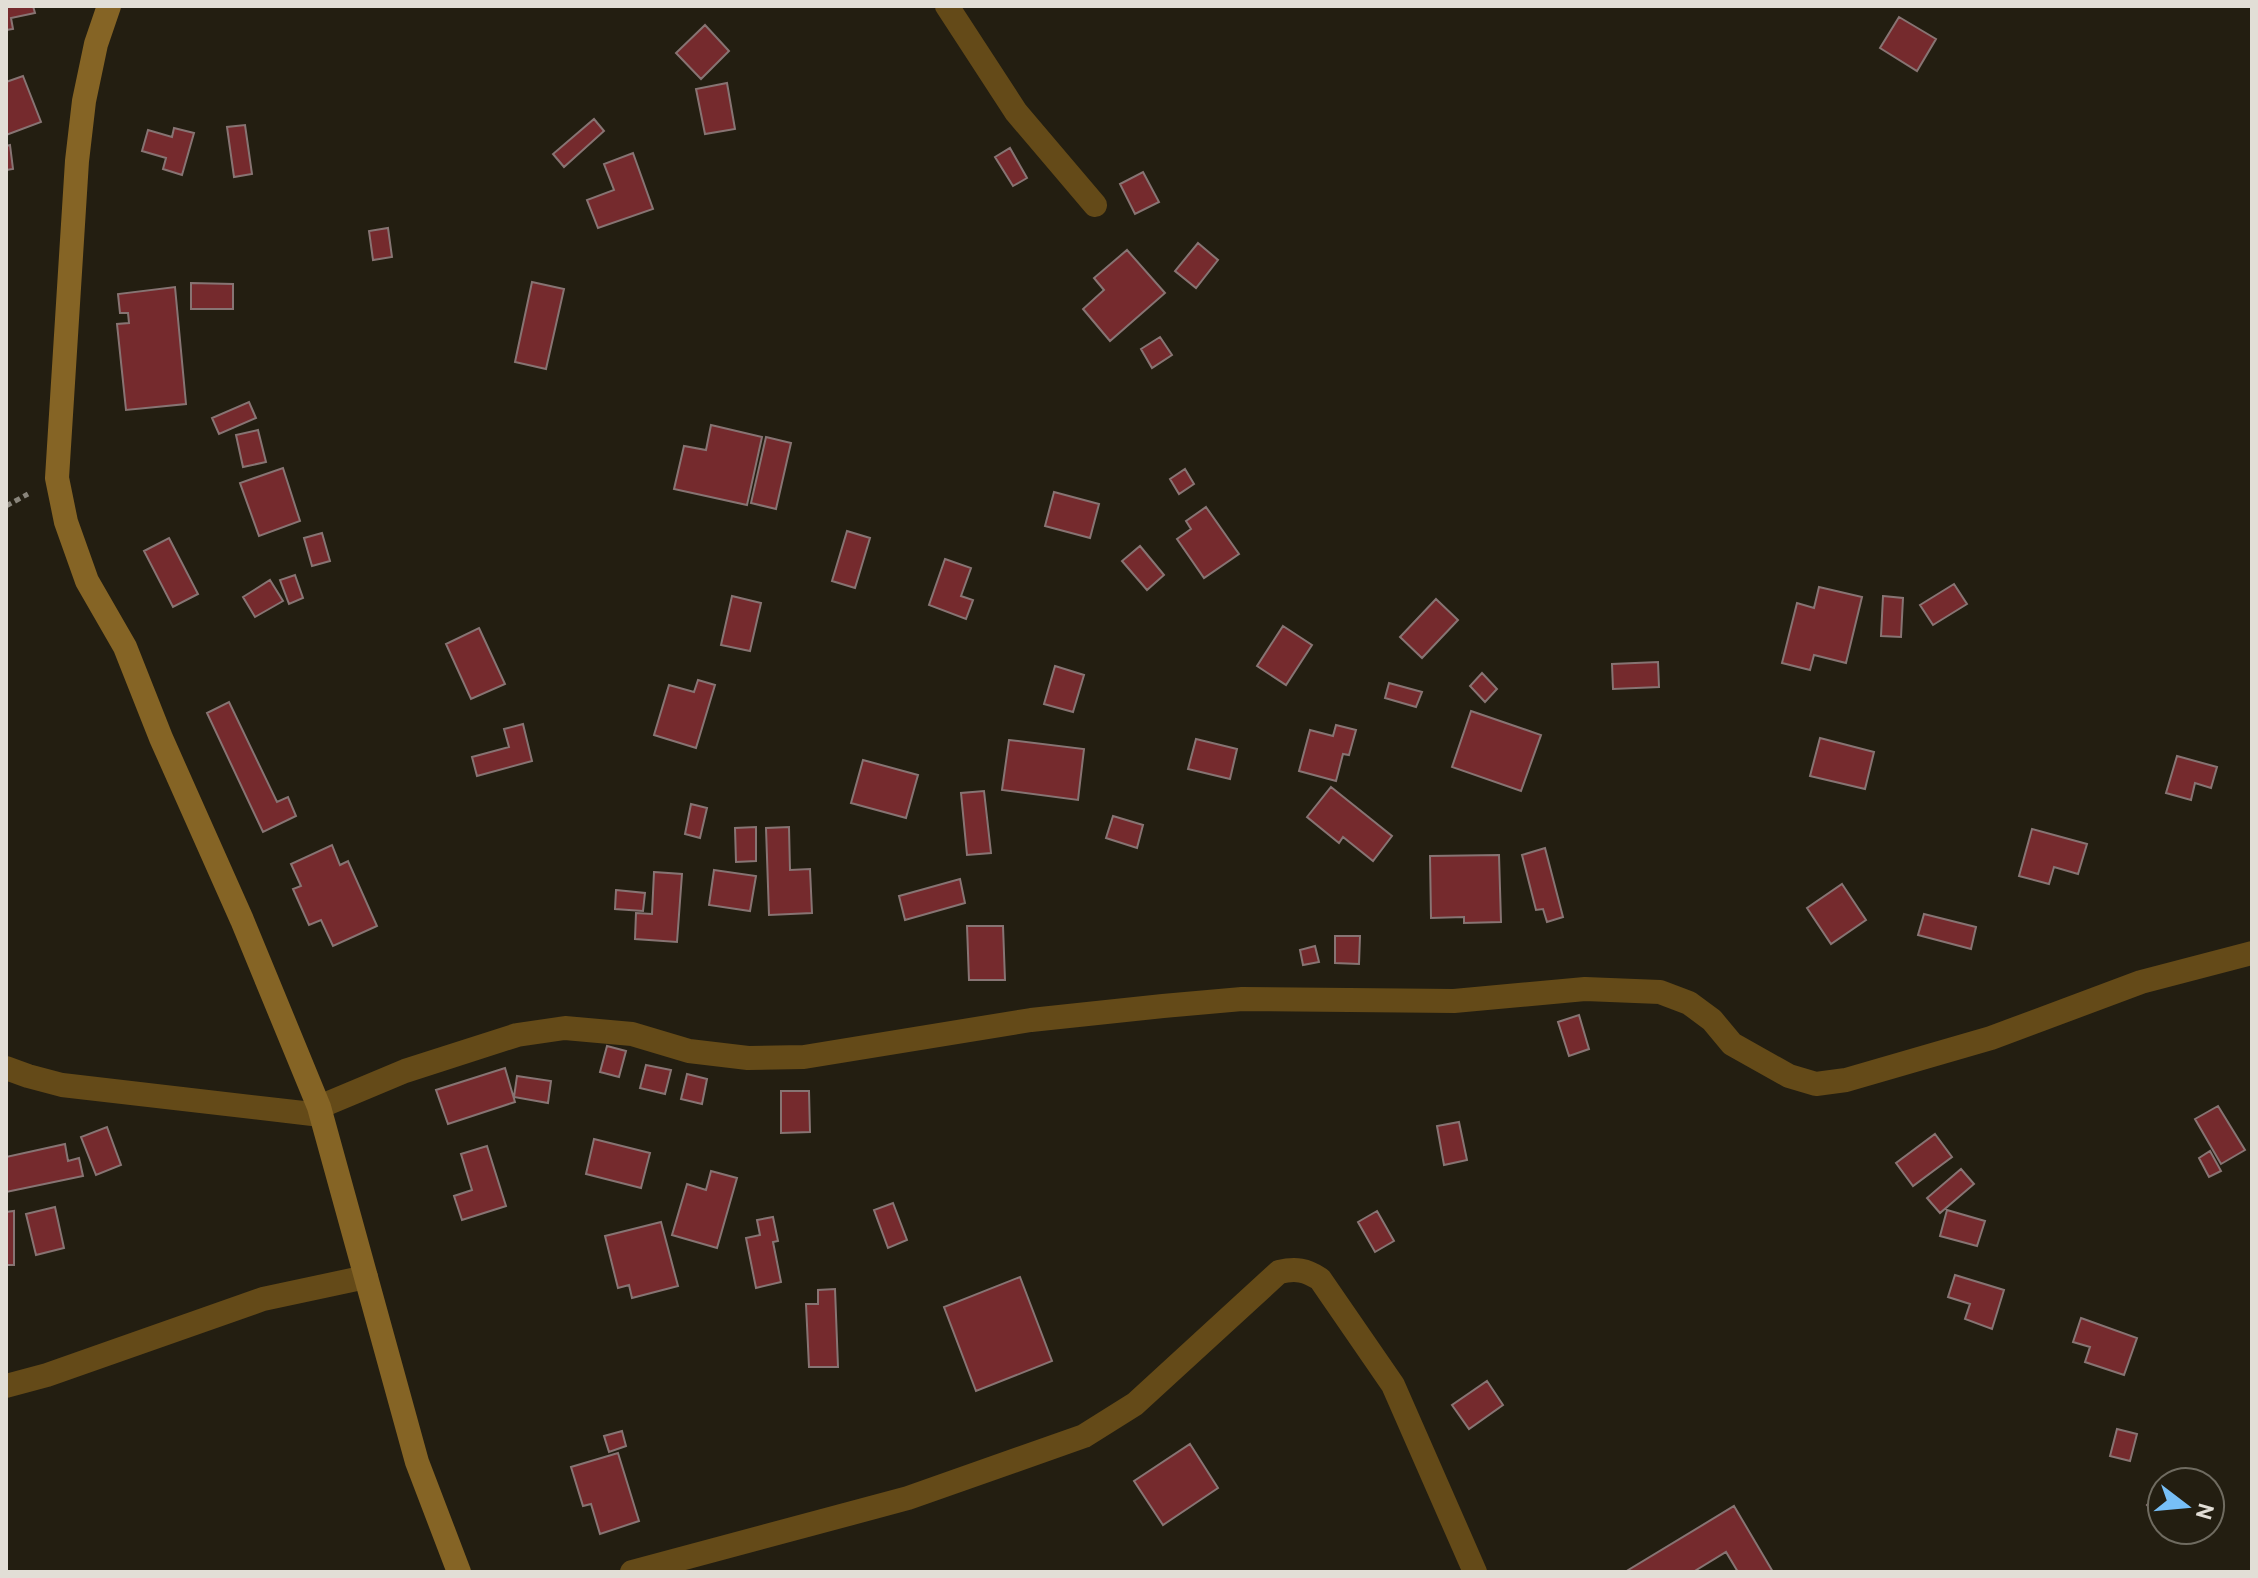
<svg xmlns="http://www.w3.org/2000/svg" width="2258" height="1578" viewBox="0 0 2258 1578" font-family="Overpass,sans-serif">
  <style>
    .building { fill: #752a2d; stroke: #877473; stroke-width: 2 }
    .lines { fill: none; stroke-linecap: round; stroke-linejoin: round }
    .path { stroke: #89857b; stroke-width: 5; stroke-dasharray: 6 4; stroke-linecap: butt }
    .street { stroke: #644a18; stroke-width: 24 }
    .secondary { stroke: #856425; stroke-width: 24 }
  </style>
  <rect width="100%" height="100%" fill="#231e11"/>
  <!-- building -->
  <path class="building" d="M6,6H33L35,13L11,18L13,29L6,30Z
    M1899,17L1936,39L1917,71L1880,48Z
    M705,25L729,51L701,79L676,53Z
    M23,76L41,122L6,135V82Z
    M727,83L735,129L705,134L696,89Z
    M594,119L604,131L564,167L553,154Z
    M245,125L252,174L234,177L227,127Z
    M174,128L194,133L182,175L163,169L166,158L142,151L148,130L172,137Z
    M10,145L13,169L6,170V146Z
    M1010,148L1027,178L1013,186L995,157Z
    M633,153L653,209L598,228L587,200L614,190L604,164Z
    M1143,172L1159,202L1135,214L1120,184Z
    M388,228L392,257L373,260L369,231Z
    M1198,243L1218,260L1196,288L1175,271Z
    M1127,250L1165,293L1110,341L1083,309L1104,290L1094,278Z
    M532,282L564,289L546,369L515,362Z
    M191,283L233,284V309H191Z
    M175,287L186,404L126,410L117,324L129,323L128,313H120L118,294Z
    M1160,337L1172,355L1152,368L1141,349Z
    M249,402L256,418L219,434L212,418Z
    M711,425L762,437L747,505L674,489L684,446L706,450Z
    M258,430L266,462L243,467L236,435Z
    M766,437L791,443L776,509L751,503Z
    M283,468L300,521L259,536L240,483Z
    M1185,469L1194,484L1179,494L1170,479Z
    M1054,492L1099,504L1090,538L1045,526Z
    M1206,507L1239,554L1204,578L1177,539L1191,529L1186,521Z
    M847,531L870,538L855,588L832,581Z
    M322,533L330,561L312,566L304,538Z
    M169,538L198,594L173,607L144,551Z
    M1140,546L1164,575L1147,590L1122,561Z
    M945,559L971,568L961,596L973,600L966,619L929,605Z
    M295,575L303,598L289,604L280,580Z
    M270,580L283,601L255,617L243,597Z
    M1954,584L1967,604L1933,625L1920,605Z
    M1819,587L1862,597L1846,663L1814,655L1810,670L1782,663L1797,603L1814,608Z
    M732,596L761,603L750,651L721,645Z
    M1883,596L1903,598L1901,637L1881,636Z
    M1436,599L1458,620L1422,658L1400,637Z
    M1283,626L1312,645L1286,685L1257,666Z
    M479,628L505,684L471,699L446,644Z
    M1658,662L1659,687L1613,689L1612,664Z
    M1055,666L1084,675L1073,712L1044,704Z
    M1482,673L1497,689L1485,702L1470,686Z
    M698,680L715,685L696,748L654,735L669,685L694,692Z
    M1389,683L1422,692L1416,707L1385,698Z
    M229,702L277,802L288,797L296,816L263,832L207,713Z
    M1471,711L1541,735L1521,791L1452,767Z
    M523,724L532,761L477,776L472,757L509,747L504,729Z
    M1336,725L1356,730L1349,755L1343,754L1336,781L1299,771L1310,730L1333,736Z
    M1820,738L1874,752L1865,789L1810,776Z
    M1196,739L1237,749L1230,779L1188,769Z
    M1009,740L1084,749L1078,800L1002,790Z
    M2177,756L2217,767L2211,788L2195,783L2191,800L2166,793Z
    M863,760L918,775L906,818L851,803Z
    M1331,787L1392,836L1373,861L1343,837L1339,843L1307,817Z
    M984,791L991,853L967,855L961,793Z
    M691,804L707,808L700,838L685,834Z
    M1113,816L1143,825L1137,848L1106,838Z
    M756,827V861L736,862L735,828Z
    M789,827L790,870L810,869L812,913L769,915L766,828Z
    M2032,829L2087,844L2078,874L2054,867L2049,884L2019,876Z
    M332,845L340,865L348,861L377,926L333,946L321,920L309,925L293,889L301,886L291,864Z
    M1545,848L1563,917L1547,922L1543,909L1536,910L1522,855Z
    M1499,855L1501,922L1464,923V917L1431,918L1430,856Z
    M714,870L756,876L750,911L709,905Z
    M654,872L682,874L677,942L635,939L636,913L652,914Z
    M960,879L965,903L905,920L899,896Z
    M1842,884L1866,920L1831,944L1807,908Z
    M616,890L645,893L643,911L615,909Z
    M1924,914L1976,927L1971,949L1918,935Z
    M967,926H1003L1005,980H969Z
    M1335,936H1360L1359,964L1335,963Z
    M1315,946L1319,962L1303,965L1300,950Z
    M1579,1015L1589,1049L1569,1056L1558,1022Z
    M607,1046L626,1051L619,1077L600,1072Z
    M646,1065L671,1070L665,1094L640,1088Z
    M505,1068L515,1102L448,1124L436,1090Z
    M687,1074L707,1079L702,1104L681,1099Z
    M517,1076L551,1081L548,1103L514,1097Z
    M781,1091H809L810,1132L781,1133Z
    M2218,1106L2245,1150L2221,1164L2195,1119Z
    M1459,1122L1467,1160L1444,1165L1437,1126Z
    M107,1127L121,1165L96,1175L81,1137Z
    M1935,1134L1952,1157L1913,1186L1896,1163Z
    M594,1139L650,1153L641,1188L586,1174Z
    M65,1144L68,1161L79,1158L83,1176L6,1192V1157Z
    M487,1146L506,1206L462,1220L454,1196L472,1190L461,1154Z
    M2210,1151L2221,1171L2209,1177L2199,1158Z
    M1961,1169L1974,1184L1940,1213L1927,1198Z
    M711,1171L737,1178L717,1248L672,1235L687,1184L706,1190Z
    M893,1203L907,1240L888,1248L874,1210Z
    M55,1207L64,1248L36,1255L26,1214Z
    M1947,1210L1985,1221L1977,1246L1940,1236Z
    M14,1211V1265H6V1212Z
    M1377,1211L1394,1241L1375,1252L1358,1222Z
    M773,1217L778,1241L773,1242L781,1282L756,1288L746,1238L760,1235L757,1220Z
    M661,1222L678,1286L632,1298L629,1285L618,1288L605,1236Z
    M1955,1275L2004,1290L1992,1329L1965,1319L1970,1304L1948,1297Z
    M1020,1277L1052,1361L976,1391L944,1307Z
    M835,1289L838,1367H809L806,1304H818V1290Z
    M2081,1318L2137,1338L2124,1375L2085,1362L2090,1347L2073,1342Z
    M1487,1381L1503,1405L1469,1429L1452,1405Z
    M2117,1429L2137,1434L2130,1461L2110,1456Z
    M622,1431L626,1446L609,1452L604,1436Z
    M1190,1444L1218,1488L1163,1525L1134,1481Z
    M618,1453L639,1521L600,1534L591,1504L583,1506L571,1467Z
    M2162,1490V1520L2147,1505Z
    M1734,1506L1773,1572H1738L1726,1552L1693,1572H1625Z"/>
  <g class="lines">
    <!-- path -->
    <path class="path" d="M6,506L28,494"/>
    <!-- street -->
    <path class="street" d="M947,6L1016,112L1095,205
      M6,1068L28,1076L62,1085L321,1115
      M319,1107L405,1071L517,1035L565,1028L632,1034L689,1051L748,1058L804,1057L1031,1020L1163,1006L1242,999L1454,1001L1585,989L1660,992L1689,1003L1712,1020L1732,1044L1789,1076L1816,1084L1846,1080L1991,1038L2141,982L2252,953
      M6,1386L47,1375L263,1299L366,1277
      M632,1572L908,1498L1084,1436L1135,1404L1279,1272C1296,1268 1306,1270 1320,1279L1393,1385L1475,1572"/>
    <!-- secondary -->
    <path class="secondary" d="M109,6L96,44L84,101L77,161L57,478L66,522L87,581L125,647L161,738L242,920L319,1107L417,1462L459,1572"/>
  </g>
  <!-- border -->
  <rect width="2258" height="1578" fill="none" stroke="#e2ded6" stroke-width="16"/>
  <!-- north arrow -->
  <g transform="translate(2186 1506) rotate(106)"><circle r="38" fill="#231e11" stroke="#6f6b60" stroke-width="2"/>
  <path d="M0-6L14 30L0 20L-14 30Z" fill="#77bff7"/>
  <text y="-12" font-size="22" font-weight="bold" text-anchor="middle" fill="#e2ded6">N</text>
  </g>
</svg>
